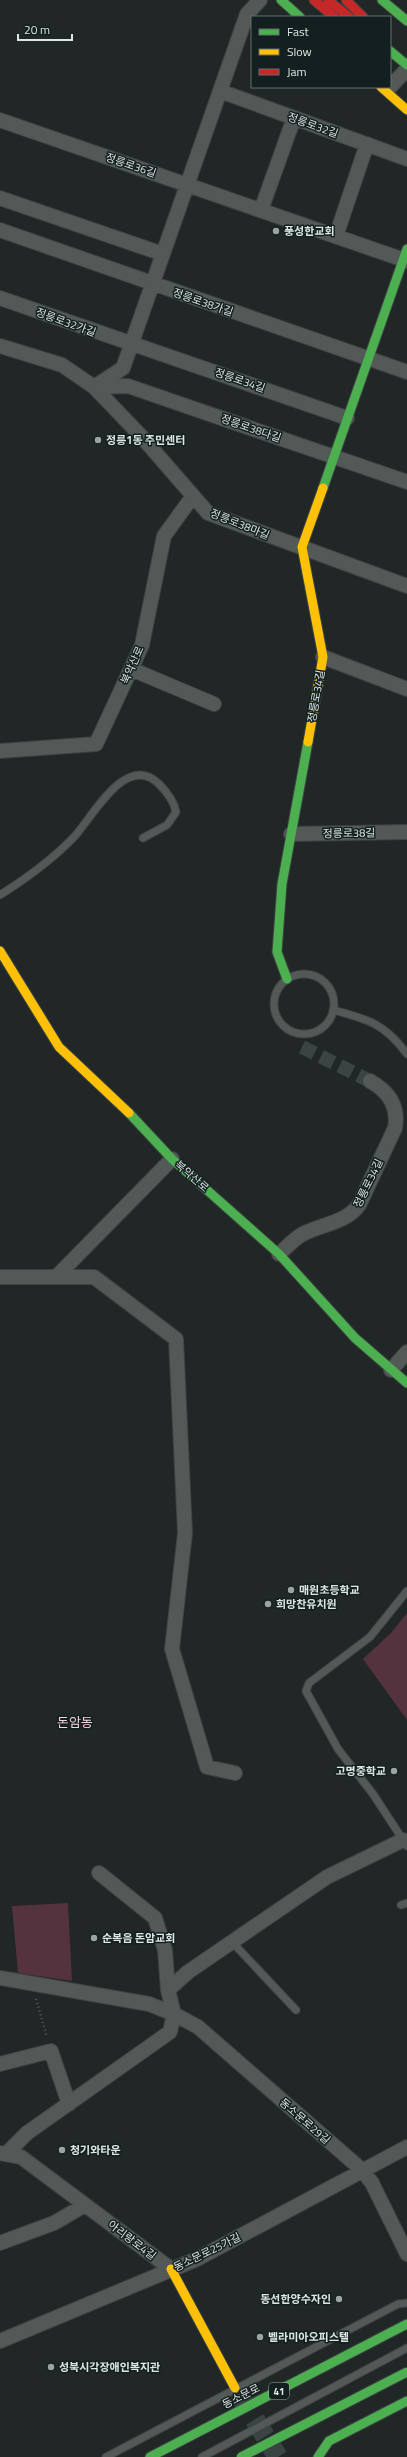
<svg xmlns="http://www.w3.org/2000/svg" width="407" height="2457" viewBox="0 0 407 2457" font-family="'Titillium Web','Noto Sans KR',sans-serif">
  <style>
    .green { fill: #54323e }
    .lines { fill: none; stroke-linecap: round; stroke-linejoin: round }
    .street-tunnel { stroke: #3c4443; stroke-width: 14; stroke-dasharray: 14 7; stroke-linecap: butt }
    .secondary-tunnel { stroke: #3c4443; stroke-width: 20; stroke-dasharray: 20 10; stroke-linecap: butt }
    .lane-casing { stroke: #3c4342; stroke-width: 9 }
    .street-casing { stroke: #3c4342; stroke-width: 16 }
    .fast-casing { stroke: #3c4342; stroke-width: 11 }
    .slow-casing { stroke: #3c4342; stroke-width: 11 }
    .jam-casing { stroke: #3c4342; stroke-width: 11 }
    .path { stroke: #565a5a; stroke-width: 2.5; stroke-dasharray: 1 3; stroke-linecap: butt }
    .lane { stroke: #535957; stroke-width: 7 }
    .street { stroke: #535957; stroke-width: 14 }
    .fast { stroke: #4caf50; stroke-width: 9 }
    .slow { stroke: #ffc107; stroke-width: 9 }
    .jam { stroke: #c62828; stroke-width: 9 }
    .fast-bridge-casing { stroke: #3c4342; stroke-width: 11; stroke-linecap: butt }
    .fast-bridge { stroke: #4caf50; stroke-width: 9 }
    .poi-dot { fill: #9ca3a2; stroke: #13201f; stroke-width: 1.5 }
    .labels { text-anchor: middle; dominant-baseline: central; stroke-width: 3; stroke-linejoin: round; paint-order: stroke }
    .shield { fill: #13201f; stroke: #a1abaa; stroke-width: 1 }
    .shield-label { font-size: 10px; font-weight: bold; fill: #dee6e5 }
    .street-label { font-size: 11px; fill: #dee6e5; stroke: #13201f }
    .poi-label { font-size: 11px; font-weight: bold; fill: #dee6e5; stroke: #13201f; text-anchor: start }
    .quarter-label { font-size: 13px; fill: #f6d4de; stroke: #13201f }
  </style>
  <rect width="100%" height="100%" fill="#202726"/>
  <!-- green -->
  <path class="green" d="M407,1613V1720L363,1659L391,1633Z
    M68,1903L72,1981L18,1973L12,1906Z"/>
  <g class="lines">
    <!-- street-tunnel -->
    <path class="street-tunnel" d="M302,1047L370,1081"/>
    <!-- secondary-tunnel -->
    <path class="secondary-tunnel" d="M239,2394L278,2457"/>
    <!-- lane casing -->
    <g class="lane-casing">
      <path id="lane" d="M0,895C27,878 52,860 74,837C92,818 126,751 159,784C167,792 174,801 176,812L167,825L143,838
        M274 1004a30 30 0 1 1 60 0a30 30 0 1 1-60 0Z
        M333,1010C368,1019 385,1024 407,1054
        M407,1591L370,1637L309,1683L306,1691L338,1749L373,1794L407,1846
        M401,1905L407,1903
        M232,1942L296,2010
        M106,2457L398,2304L407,2303
        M202,2457L407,2348"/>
    </g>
    <!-- street casing -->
    <g class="street-casing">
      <path id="street" d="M390,87L407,69
        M220,91L407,159
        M0,120L407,261
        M0,198L163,254
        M261,210L294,118
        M0,230L407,372
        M336,236L367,144
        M0,298L347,418
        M0,346L62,365L94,387L141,436L208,513L407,586
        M94,387L123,368L247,14L260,0
        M94,387L128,386L407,482
        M323,657L407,689
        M131,669L214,704
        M0,751L96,744L142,645L164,536L193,496
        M291,834L407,832
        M279,1254C286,1248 293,1240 301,1235C320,1224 345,1224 359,1205L395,1128C399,1106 388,1091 370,1081
        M0,1277H56L172,1159
        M56,1277H94L176,1339L185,1533L172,1649L207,1767L235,1773
        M391,1370L407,1352
        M99,1873L155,1918L165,1950L168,1990
        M0,1978L149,2004L174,2014L198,2027L362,2170L372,2183L407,2254
        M0,2064L51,2051L69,2104
        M0,2153L21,2157L171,2269
        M6,2154L27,2133L170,2032L174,2014L168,1990L188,1972L327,1877L403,1840
        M0,2243L54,2223L85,2205
        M0,2341L197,2259L407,2147"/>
    </g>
    <!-- fast casing -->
    <g class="fast-casing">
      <path id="fast" d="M281,0L300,17
        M382,0L407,21
        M390,51L407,65
        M323,488L407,249
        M287,979L277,952L282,884L308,742
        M129,1113L172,1159L279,1254L355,1338L407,1383
        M150,2457L407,2324
        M318,2457L329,2441L407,2401"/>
    </g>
    <!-- slow casing -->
    <g class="slow-casing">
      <path id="slow" d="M381,87L407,110
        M308,742L323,657L302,547L323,488
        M0,951L59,1047L129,1113
        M171,2269L235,2388"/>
    </g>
    <!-- jam casing -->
    <g class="jam-casing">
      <path id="jam" d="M314,0L334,17
        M328,0L349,17
        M346,0L363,17"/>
    </g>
    <!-- path -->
    <path class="path" d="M36,1999L47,2037"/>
    <!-- lane -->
    <use href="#lane" class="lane"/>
    <!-- street -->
    <use href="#street" class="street"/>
    <!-- fast -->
    <use href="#fast" class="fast"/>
    <!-- slow -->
    <use href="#slow" class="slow"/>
    <!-- jam -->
    <use href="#jam" class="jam"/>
    <!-- fast-bridge casing -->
    <g class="fast-bridge-casing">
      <path id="fast-bridge" d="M241,2457L407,2372"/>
    </g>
    <!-- fast-bridge -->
    <use href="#fast-bridge" class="fast-bridge"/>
  </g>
  <!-- markers -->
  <g class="poi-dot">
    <circle cx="276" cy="231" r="4"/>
    <circle cx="98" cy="440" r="4"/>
    <circle cx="291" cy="1590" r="4"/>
    <circle cx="268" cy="1604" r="4"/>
    <circle cx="394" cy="1771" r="4"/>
    <circle cx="94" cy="1938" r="4"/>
    <circle cx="62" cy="2150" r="4"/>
    <circle cx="339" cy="2299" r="4"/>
    <circle cx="260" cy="2337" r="4"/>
    <circle cx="51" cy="2367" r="4"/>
  </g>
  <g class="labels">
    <!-- shield labels -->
    <rect class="shield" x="269" y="2383" width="20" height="16" rx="3"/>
    <g class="shield-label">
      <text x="279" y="2391">41</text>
    </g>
    <!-- street labels -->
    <g class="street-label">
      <text transform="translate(313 125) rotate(20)">정릉로32길</text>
      <text transform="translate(131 165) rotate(19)">정릉로36길</text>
      <text transform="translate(203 302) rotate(19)">정릉로38가길</text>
      <text transform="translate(66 322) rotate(20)">정릉로32가길</text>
      <text transform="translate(240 380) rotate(19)">정릉로34길</text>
      <text transform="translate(251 428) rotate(19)">정릉로38다길</text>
      <text transform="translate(240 524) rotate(22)">정릉로38마길</text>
      <text transform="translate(132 665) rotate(-66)">북악산로</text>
      <text transform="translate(316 696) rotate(-80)">정릉로34길</text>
      <text transform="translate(349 833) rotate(-1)">정릉로38길</text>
      <text transform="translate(192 1176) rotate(41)">북악산로</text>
      <text transform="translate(368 1183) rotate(-64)">정릉로34길</text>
      <text transform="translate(305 2121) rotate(41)">동소문로29길</text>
      <text transform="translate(132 2240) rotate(37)">아리랑로4길</text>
      <text transform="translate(207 2252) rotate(-26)">동소문로25가길</text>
      <text transform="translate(241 2396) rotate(-27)">동소문로</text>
    </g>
    <!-- poi labels -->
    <g class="poi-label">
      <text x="284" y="231">풍성한교회</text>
      <text x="106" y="440">정릉1동 주민센터</text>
      <text x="299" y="1590">매원초등학교</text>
      <text x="276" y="1604">희망찬유치원</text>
      <text x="386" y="1771" text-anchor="end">고명중학교</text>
      <text x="102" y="1938">순복음 돈암교회</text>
      <text x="70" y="2150">청기와타운</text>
      <text x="331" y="2299" text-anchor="end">동선한양수자인</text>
      <text x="268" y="2337">벨라미아오피스텔</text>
      <text x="59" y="2367">성북시각장애인복지관</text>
    </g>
    <!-- quarter labels -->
    <g class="quarter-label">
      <text x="75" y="1722">돈암동</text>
    </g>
  </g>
  <!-- legend -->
  <rect x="251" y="16" width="140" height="72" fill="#13201f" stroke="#646f6e"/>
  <rect x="259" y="29" width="20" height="6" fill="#4caf50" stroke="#646f6e"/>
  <text x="287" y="36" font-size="12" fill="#dee6e5">Fast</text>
  <rect x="259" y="49" width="20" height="6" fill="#ffc107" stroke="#646f6e"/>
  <text x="287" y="56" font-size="12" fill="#dee6e5">Slow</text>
  <rect x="259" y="69" width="20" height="6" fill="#c62828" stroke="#646f6e"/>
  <text x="287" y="76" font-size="12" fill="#dee6e5">Jam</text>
  <!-- scale -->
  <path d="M18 34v6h54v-6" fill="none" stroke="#dee6e5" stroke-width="2"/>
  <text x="24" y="34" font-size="12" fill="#dee6e5" stroke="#13201f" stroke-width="3" paint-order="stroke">20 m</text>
</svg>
